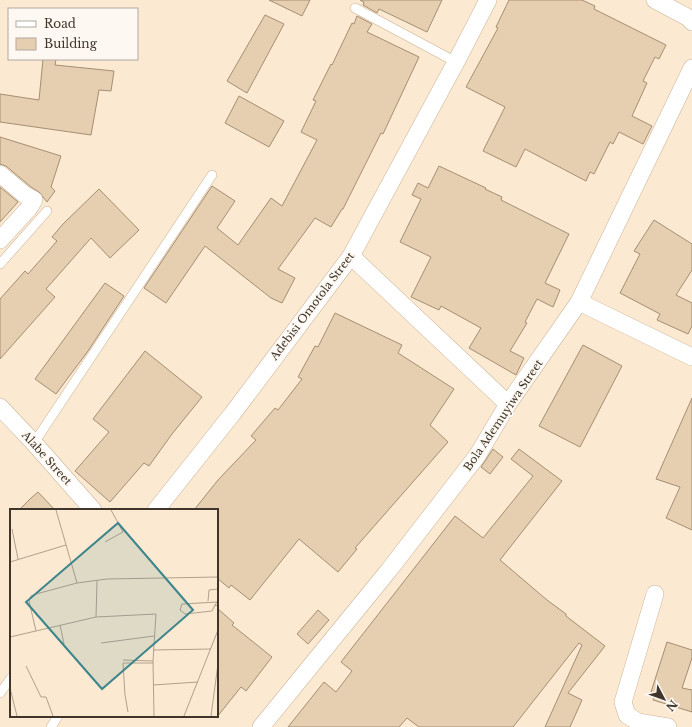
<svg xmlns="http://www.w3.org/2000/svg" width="692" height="727" viewBox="0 0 692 727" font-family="'Libre Baskerville',serif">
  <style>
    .building { fill: #e6ceb0; stroke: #a58e72 }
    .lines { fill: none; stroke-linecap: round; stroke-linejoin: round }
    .lane-casing { stroke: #cbb396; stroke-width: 10 }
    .street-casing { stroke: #cbb396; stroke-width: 18 }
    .lane { stroke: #fff; stroke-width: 9 }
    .street { stroke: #fff; stroke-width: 17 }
    .labels { text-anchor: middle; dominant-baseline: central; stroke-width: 4; stroke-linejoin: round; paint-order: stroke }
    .street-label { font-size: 11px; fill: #3f352a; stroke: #fdf8f2 }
    .inset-road { fill: none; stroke: #b0a18e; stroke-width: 1 }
    .view { fill: #3d858c; fill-opacity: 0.15; stroke: #3d858c; stroke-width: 2 }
    .inset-edge { fill: none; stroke: #3f352a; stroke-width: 2 }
  </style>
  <rect width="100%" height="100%" fill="#fce9d1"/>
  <!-- building -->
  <path class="building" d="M269,0H310L302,16Z
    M360,0H442L427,32L379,9L377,13L363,5L364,2Z
    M509,0H582L595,6L594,9L666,45L659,59L655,57L643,81L647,83L632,116L652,126L643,144L619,132L613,144L610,142L594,174L590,172L586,181L525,149L516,167L483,151L505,107L466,87L498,28L496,27Z
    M265,15L284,24L247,93L227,81Z
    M357,16L372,24L367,32L419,57L383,134L381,133L343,209H342L331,227L315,218L278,269L295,278L282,303L271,298L205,246L166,303L144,288L212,186L235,201L217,228L238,245L271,198L282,206L317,140L301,132L316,101L313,100L331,64L332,65L352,23L354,24Z
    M43,59H56L55,65L114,71L111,91L99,90L91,135L0,122V94L39,100Z
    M239,96L284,121L269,147L225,123Z
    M0,137L61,156L51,187L55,191L47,202L39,192L31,187L6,166L0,164Z
    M439,166L486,188L485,189L502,197L501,200L569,234L545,283L560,290L553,307L537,299L525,322L527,323L510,351L524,358L516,375L469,348L481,328L441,306L439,310L411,297L431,257L400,242L421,199L412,195L418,183L428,188Z
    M0,187L18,202L0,222Z
    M99,189L139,230L110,258L91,238L46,289L55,297L0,359V299L25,271L28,274L57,241L52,237L63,224Z
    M654,220L692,244V270L676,295L692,303V326L688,334L657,320L660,314L620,293L640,254L634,251Z
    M105,283L124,296L88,351L56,394L35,379Z
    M335,313L402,345L398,353L454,389L430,425L448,442L355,548L357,549L338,572L299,539L250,600L231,585L229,588L217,578V510H194L218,480L256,440L251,436L275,408L278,410L302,379L298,377L315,346L318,347Z
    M583,345L622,366L580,447L539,426Z
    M145,351L202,397L172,434L149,466L144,463L110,502L75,471L109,432L93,419Z
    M692,398V530L666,518L680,487L656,479Z
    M493,449L503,457L490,474L481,467Z
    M519,449L562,481L500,560L547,600L566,614V616L605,646L568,693L582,700L570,727H545L582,645L579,643L513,727H419L407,718L399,727H288L324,682L336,692L352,671L341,662L455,516L483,538L533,476L511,459Z
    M38,492L55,510H19L31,498Z
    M217,608L234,623L232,625L272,657L246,691L241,687L217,717Z
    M318,610L329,620L308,644L297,634Z
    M667,642L692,650V658L682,688L692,690V712L653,700L655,693L651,692Z"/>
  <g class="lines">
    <!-- lane casing -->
    <g class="lane-casing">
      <path id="lane" d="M355,8L456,62
        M0,264L47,211
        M34,443L212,175
        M0,693L11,678
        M51,727L58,716"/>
    </g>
    <!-- street casing -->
    <g class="street-casing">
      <path id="street" d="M655,0L689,18L692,22
        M0,174L25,195L34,200L29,208L0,240
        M351,256L508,404
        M579,302L692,357
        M0,407L34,443L93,510
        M156,510L233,413L351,256L456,62L488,0
        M655,594L623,702L627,715L638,722L668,727
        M261,727L389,570L477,456L508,404L579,302L692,68"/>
    </g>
    <!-- lane -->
    <use href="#lane" class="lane"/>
    <!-- street -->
    <use href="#street" class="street"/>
  </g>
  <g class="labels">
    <!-- street labels -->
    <g class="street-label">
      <text transform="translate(312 306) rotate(-53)">Adebisi Omotola Street</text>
      <text transform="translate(503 415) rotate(-56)">Bola Ademuyiwa Street</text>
      <text transform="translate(47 458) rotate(48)">Alabe Street</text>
    </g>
  </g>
  <!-- overview -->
  <g transform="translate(10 509)">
    <rect width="208" height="208" fill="#fce9d1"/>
    <path class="inset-road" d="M46,1L67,74M2,20L8,50M95,33L113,23L101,1M0,53L56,36M198,92L199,81L208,80M205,96L207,93L172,95L170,101L175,105L202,102L205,96L208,97M86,108L87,72M50,116L54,135M26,122L19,92L21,87L26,85L67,74L97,70L208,68M0,128L86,108L146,105L143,152L144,207M91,134L144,127M143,141L201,140M113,151L143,152M16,157L31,188H36L43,207M143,176L188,173M0,179L7,207M118,203L115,186L113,154H143M174,207L208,121M201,207L208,155"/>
    <path class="view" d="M108,14L183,101L92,180L16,93Z"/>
    <rect width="208" height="208" class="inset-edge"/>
  </g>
  <!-- legend -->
  <rect x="8" y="8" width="130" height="52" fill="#fdf8f2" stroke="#b1aaa2"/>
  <rect x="16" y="21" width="20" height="6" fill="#ffffff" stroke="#b1aaa2"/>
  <text x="44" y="28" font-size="12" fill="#3f352a">Road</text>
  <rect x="16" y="38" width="20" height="12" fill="#e6ceb0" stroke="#b1aaa2"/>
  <text x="44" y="48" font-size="12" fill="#3f352a">Building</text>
  <!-- north arrow -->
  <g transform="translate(664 699) rotate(131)" stroke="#fdf8f2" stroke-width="3" paint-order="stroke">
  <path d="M0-3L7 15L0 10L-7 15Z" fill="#3f352a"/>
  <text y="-6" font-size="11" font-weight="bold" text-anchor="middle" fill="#3f352a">N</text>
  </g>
</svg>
